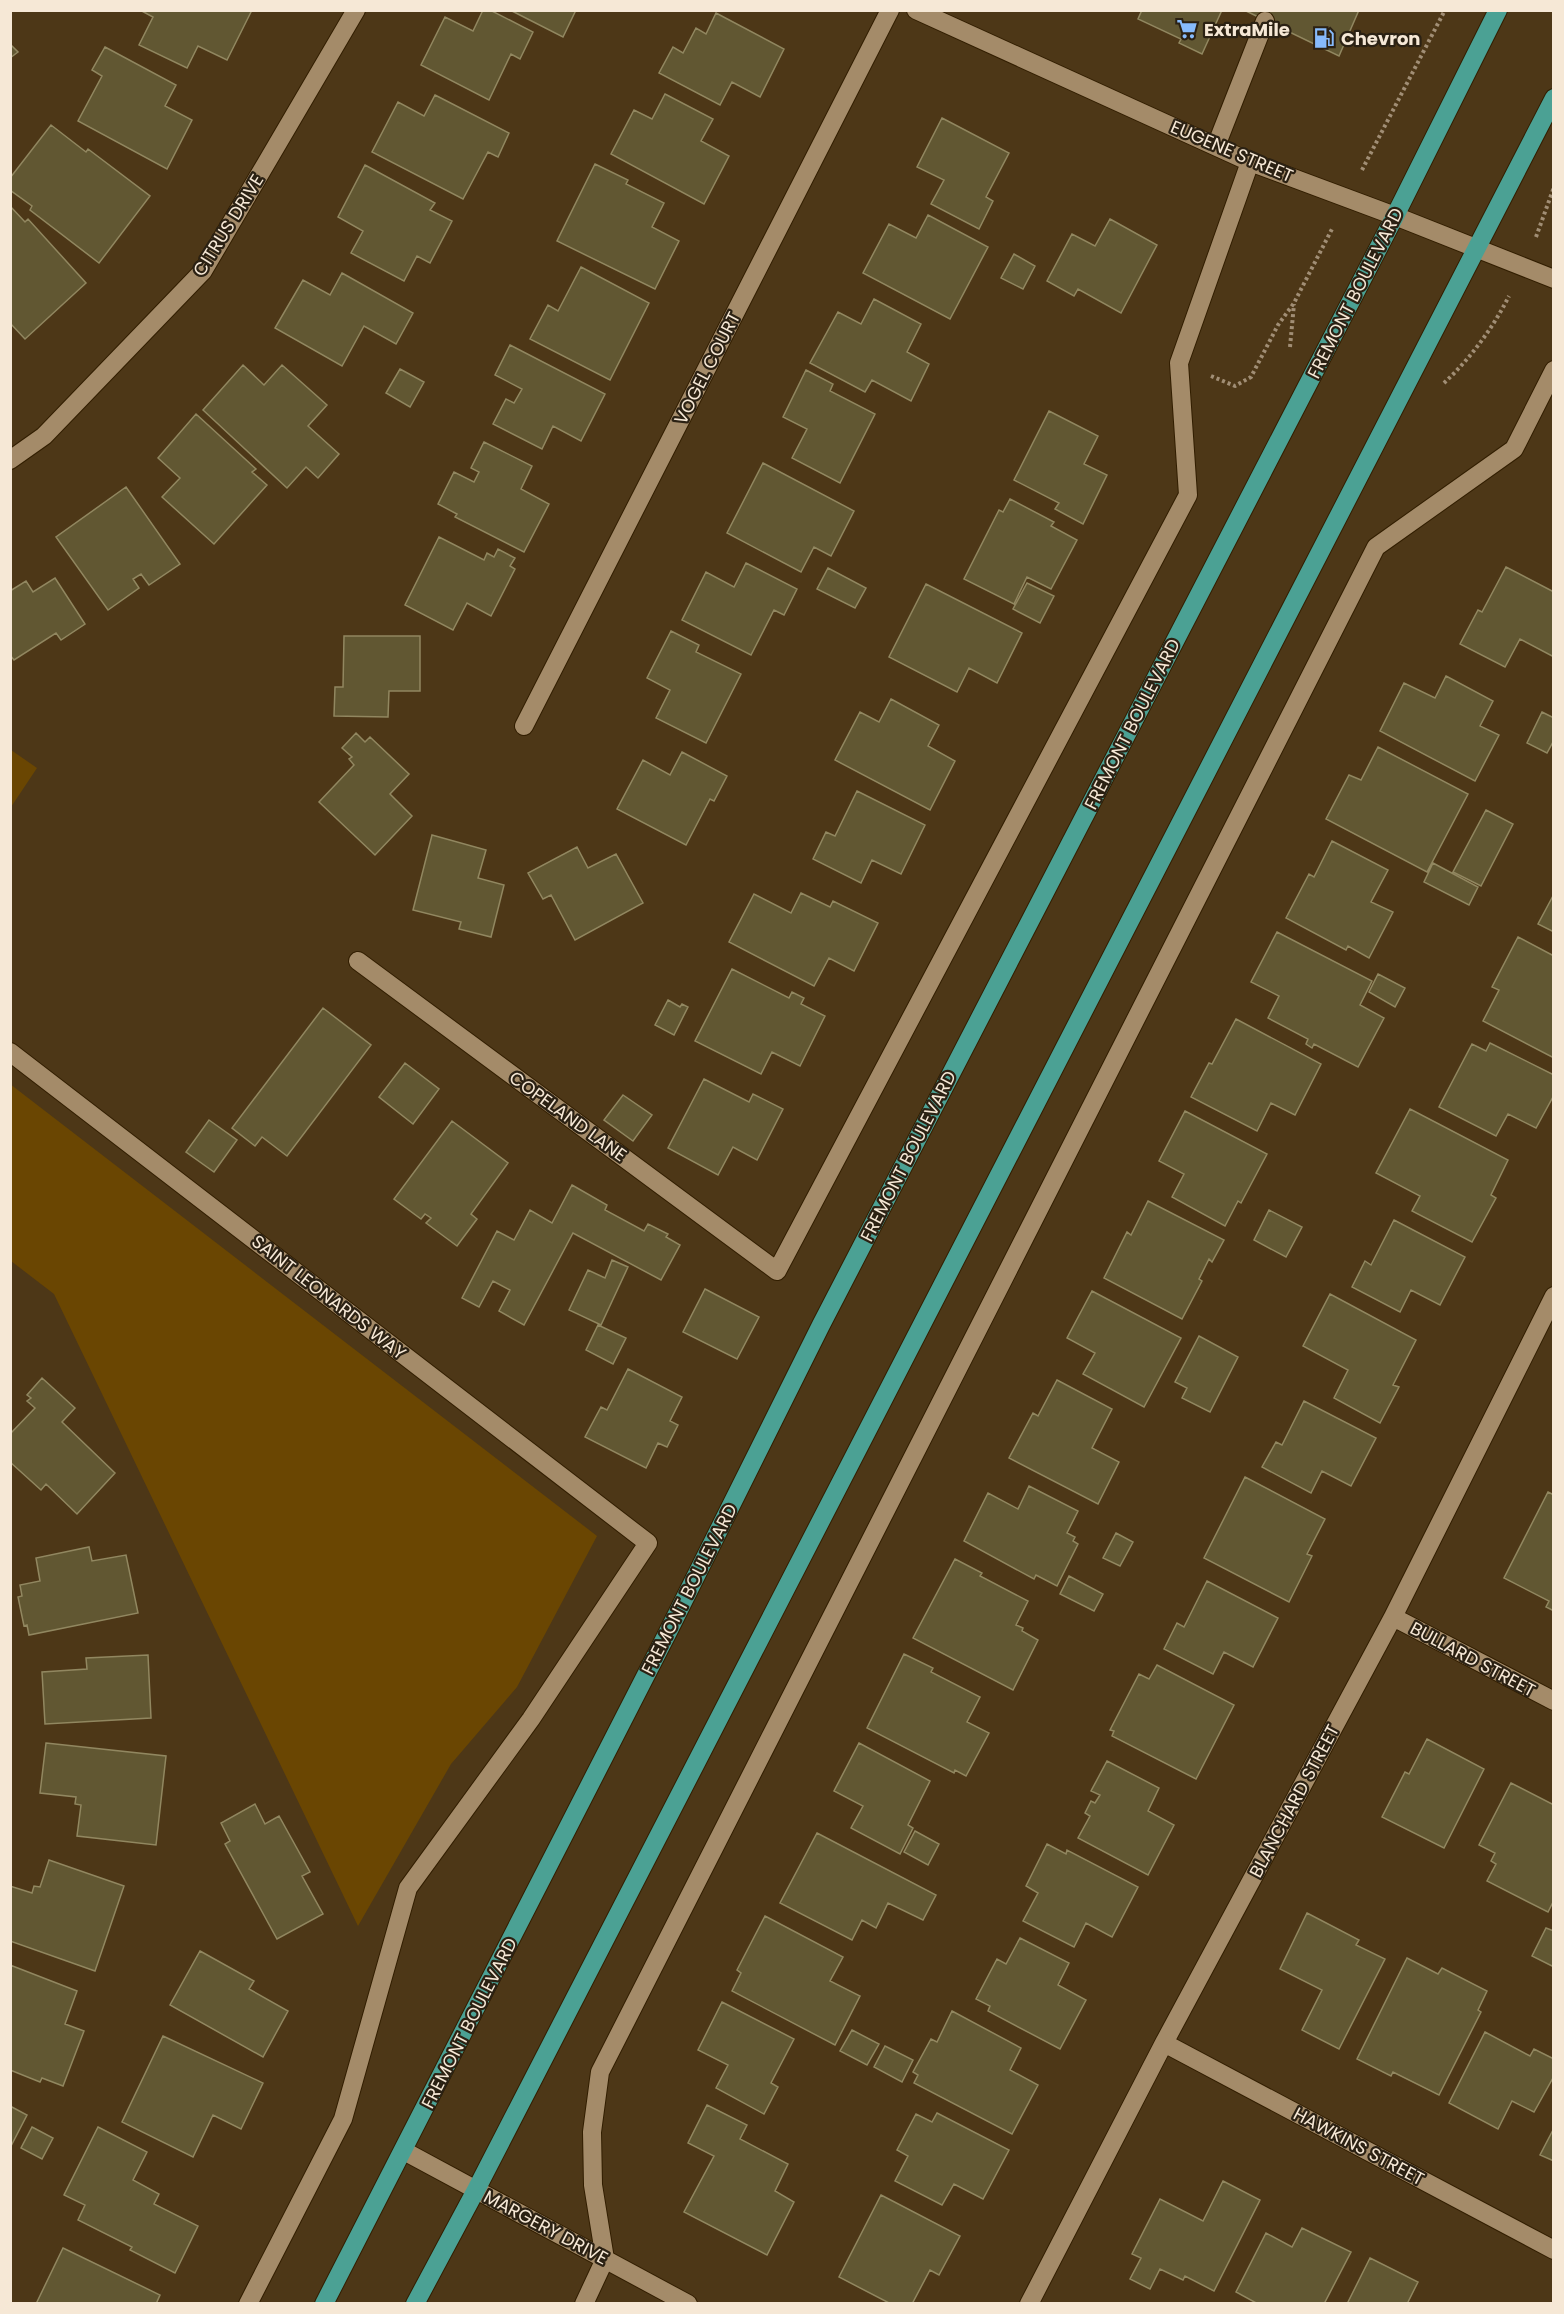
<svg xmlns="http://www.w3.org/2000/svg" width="1564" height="2314" viewBox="0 0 1564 2314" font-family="Poppins,sans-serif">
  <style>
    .green { fill: #6a4602 }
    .building { fill: #615732; stroke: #918760; stroke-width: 1.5 }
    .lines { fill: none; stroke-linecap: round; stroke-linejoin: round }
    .minor-casing { stroke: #321e00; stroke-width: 20 }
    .major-casing { stroke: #321e00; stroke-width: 20 }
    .path { stroke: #a18e75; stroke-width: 4; stroke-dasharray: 3 3; stroke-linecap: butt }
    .minor { stroke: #a48b69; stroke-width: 18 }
    .major { stroke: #4ba194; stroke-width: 18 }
    .labels { text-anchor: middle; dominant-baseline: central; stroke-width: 4.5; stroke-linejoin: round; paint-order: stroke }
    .poi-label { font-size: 18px; font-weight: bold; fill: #f6e8d6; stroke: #2b2113; text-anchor: start }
    .street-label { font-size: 18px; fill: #f6e8d6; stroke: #2b2113 }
  </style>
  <rect width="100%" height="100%" fill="#4d3717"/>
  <!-- green -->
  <path class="green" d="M11,750L37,768L11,807Z
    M10,1084L597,1536L517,1687L451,1764L358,1926L54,1294L11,1261Z"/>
  <!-- building -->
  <path class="building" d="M252,10L227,60L198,46L187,68L139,45L153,17L140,10Z
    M483,10H490L533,32L520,59L511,54L489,100L421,65L445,17L473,31Z
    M510,10H576L563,37Z
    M1142,10H1222L1202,54L1179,43L1181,39L1138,19Z
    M1244,10H1359L1339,56Z
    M716,13L784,49L760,97L732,82L720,105L659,73L673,47L683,53L696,28L706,34Z
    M10,44L18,52L10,58Z
    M105,47L176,85L165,106L192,120L167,169L78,121L102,76L92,70Z
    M665,94L713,119L701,141L729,156L704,204L611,154L634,110L652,119Z
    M435,95L509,133L498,157L488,152L463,199L372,152L398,102L424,116Z
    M942,118L1009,153L986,197L993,201L979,229L931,204L944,180L917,167Z
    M51,125L86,152L88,149L150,196L99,263L30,210L32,206L10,190V178Z
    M595,164L628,180L626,184L664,203L652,227L679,241L655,289L557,241Z
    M365,165L435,203L430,210L452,221L430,263L417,256L404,281L351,253L363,231L338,217Z
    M10,206L25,222L28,219L86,283L25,339L10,323Z
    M928,215L988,247L950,319L863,273L889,224L916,238Z
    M1110,219L1157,245L1121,313L1078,289L1074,296L1047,281L1072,234L1095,246Z
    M1014,254L1035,266L1023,289L1001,278Z
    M581,267L649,303L610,380L530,339L548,305L558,311Z
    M342,273L413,313L396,344L364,326L342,366L275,328L303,280L330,295Z
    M874,299L921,324L907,352L929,364L911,401L872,380L865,392L810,363L838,312L861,324Z
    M510,345L605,394L581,441L553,426L542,449L493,424L506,399L514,403L522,389L495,375Z
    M243,365L264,385L282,365L327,405L308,426L339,454L318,478L306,467L287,488L203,410Z
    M400,369L424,382L410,407L386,393Z
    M806,370L833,384L830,391L875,414L840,483L792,458L807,429L783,417Z
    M1049,411L1098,436L1084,464L1107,475L1083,524L1055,509L1059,503L1014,480Z
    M196,414L256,469L252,472L267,485L214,544L162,497L180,478L158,458Z
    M484,442L532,466L521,489L549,504L524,552L455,517L457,514L438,504L454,472L474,482L479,472L471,468Z
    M763,463L854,511L831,556L814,547L801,572L727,533Z
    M126,487L180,564L149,585L141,574L133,579L139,588L108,610L56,537Z
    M1010,499L1054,522L1051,526L1077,540L1051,589L1027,577L1014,604L964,579L999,510L1003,512Z
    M439,537L484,560L487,553L494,557L498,549L515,558L510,566L515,569L491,616L467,603L453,630L405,605Z
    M746,563L797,589L784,615L774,610L751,655L682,620L706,572L734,587Z
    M1506,567L1554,592V657L1520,639L1505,667L1460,644L1478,610L1482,612Z
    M828,568L866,588L855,608L817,589Z
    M55,578L85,624L61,640L56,633L14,660L10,655V591L26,581L33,592Z
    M1027,583L1054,596L1040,623L1013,609Z
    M926,584L1022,633L997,683L969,668L957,692L889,657Z
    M671,631L699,645L696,652L741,674L706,743L656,718L670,690L647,678Z
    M344,636H420V691H389L388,717L334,716L335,687H343Z
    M1446,676L1493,701L1480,726L1499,735L1475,781L1380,731L1404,683L1435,698Z
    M891,699L939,725L928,746L955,761L930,810L835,760L860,712L879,722Z
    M1542,712L1554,718V740L1547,753L1527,743Z
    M356,733L365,742L370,737L409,774L390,794L412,816L375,855L319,802L354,765L349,759L352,757L342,748Z
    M1378,747L1468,794L1427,872L1326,819L1349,775L1361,780Z
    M682,752L727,776L714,801L710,799L686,845L617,809L643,760L670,775Z
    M857,791L925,825L901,874L872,860L861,883L813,859L826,832L835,836Z
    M1486,810L1513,824L1481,886L1453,872Z
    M432,835L486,850L478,878L504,885L491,937L459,929L461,922L413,910Z
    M1332,841L1388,870L1371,902L1393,912L1369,958L1348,946L1346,950L1286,918L1309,874L1314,877Z
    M577,847L588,868L616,854L643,903L575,940L551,895L543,899L528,873Z
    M1433,863L1478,887L1469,905L1424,882Z
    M801,893L830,907L833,901L878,923L854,971L829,958L814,986L729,942L754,894L791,913Z
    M1554,894V932L1538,924Z
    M1277,932L1372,981L1360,1005L1384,1018L1358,1067L1314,1044L1312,1048L1306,1044L1308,1039L1268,1018L1279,996L1251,982Z
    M1518,937L1554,956V1058L1483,1021L1499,990L1492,987Z
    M732,969L789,998L792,992L804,998L801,1004L825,1016L800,1066L772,1052L761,1074L695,1041Z
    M1378,974L1405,988L1395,1007L1369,992Z
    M668,1000L680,1007L682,1004L688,1007L674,1035L655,1025Z
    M323,1008L371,1045L287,1156L262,1137L255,1146L232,1128Z
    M1236,1019L1321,1064L1295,1115L1271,1103L1257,1131L1191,1097L1209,1063L1212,1064Z
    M1490,1043L1554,1075V1095L1536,1128L1508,1114L1496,1136L1439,1107L1472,1044L1486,1051Z
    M405,1063L439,1089L413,1124L379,1097Z
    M704,1079L749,1102L753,1094L783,1109L757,1160L733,1147L718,1175L668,1148Z
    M623,1095L652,1115L633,1141L604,1120Z
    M1410,1109L1508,1160L1491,1195L1496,1198L1472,1242L1412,1211L1420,1196L1376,1173Z
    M1185,1111L1267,1154L1241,1203L1238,1201L1225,1226L1172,1197L1184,1174L1159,1161Z
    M209,1120L237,1140L214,1172L186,1152Z
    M452,1121L508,1163L471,1214L477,1219L457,1246L426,1223L431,1218L425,1214L421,1219L394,1199Z
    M572,1185L607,1205L605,1210L644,1231L648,1224L668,1234L666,1237L680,1245L661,1280L573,1233L524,1325L499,1311L510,1290L493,1281L479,1307L462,1298L497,1231L514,1240L530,1210L552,1223Z
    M1148,1201L1224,1240L1212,1262L1209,1259L1199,1279L1202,1281L1182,1319L1104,1278L1127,1232L1131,1235Z
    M1269,1210L1302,1227L1286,1257L1254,1240Z
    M1394,1220L1465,1257L1440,1305L1411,1290L1400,1312L1352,1287L1365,1261L1371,1265Z
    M612,1260L628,1267L601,1325L569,1310L588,1270L605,1278Z
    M705,1289L759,1317L737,1359L683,1332Z
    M1092,1291L1181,1338L1144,1407L1083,1374L1095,1353L1067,1338Z
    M1330,1294L1416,1340L1393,1385L1399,1387L1380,1423L1334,1398L1348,1370L1303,1346Z
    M598,1325L626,1338L613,1364L586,1350Z
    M1199,1336L1238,1357L1210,1412L1182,1398L1187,1388L1175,1382Z
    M628,1369L682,1397L670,1421L678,1425L667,1447L658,1443L646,1468L585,1437L601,1407L607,1410Z
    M42,1378L75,1408L62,1422L115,1473L77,1514L46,1484L41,1490L10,1462V1434L35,1408L27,1401L31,1398L27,1395Z
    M1057,1380L1112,1409L1092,1448L1119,1462L1098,1504L1009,1458L1033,1413L1038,1416Z
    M1304,1401L1376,1438L1351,1486L1322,1471L1311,1493L1262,1467L1276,1442L1282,1445Z
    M1245,1477L1325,1519L1307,1554L1312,1556L1289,1602L1204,1558Z
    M1029,1486L1078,1511L1067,1533L1075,1537L1073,1541L1078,1544L1057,1586L1036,1575L1034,1579L964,1541L988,1493L1018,1509Z
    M1548,1492L1554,1495V1611L1546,1607L1549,1601L1504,1578Z
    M1116,1533L1133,1542L1120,1566L1103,1558Z
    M89,1547L92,1561L126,1555L138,1613L29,1635L27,1625L24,1626L18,1597L22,1596L20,1585L40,1581L36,1558Z
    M955,1559L982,1573L980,1576L1028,1601L1016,1625L1023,1628L1022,1631L1038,1640L1013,1690L913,1638Z
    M1069,1576L1103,1594L1094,1611L1060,1594Z
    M1207,1581L1278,1618L1253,1667L1224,1652L1213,1674L1164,1649L1177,1623L1184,1627Z
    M904,1654L933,1668L931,1672L980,1697L967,1722L989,1733L966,1776L955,1770L954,1773L867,1728Z
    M148,1655L151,1718L45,1724L42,1672L87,1669L86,1658Z
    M1157,1665L1234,1705L1196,1779L1112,1736L1114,1731L1110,1730L1139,1674L1149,1679Z
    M1427,1739L1484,1769L1444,1848L1382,1817L1405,1772L1409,1774Z
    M46,1743L166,1756L156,1845L77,1836L81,1805L75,1804L76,1797L40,1793Z
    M859,1743L930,1781L908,1825L913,1828L900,1854L851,1828L863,1806L834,1791Z
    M1107,1761L1159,1788L1148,1811L1174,1825L1148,1875L1078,1838L1090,1816L1085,1813L1091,1801L1095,1803L1100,1795L1091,1791Z
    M1511,1783L1554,1805V1900L1548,1912L1487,1881L1496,1864L1491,1861L1495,1853L1479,1845Z
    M255,1804L265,1824L279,1816L310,1872L302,1876L323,1914L277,1939L225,1844L230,1841L221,1823Z
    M915,1831L939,1844L928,1865L904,1852Z
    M817,1833L936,1895L923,1920L888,1903L876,1928L862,1920L852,1940L780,1903Z
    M1047,1844L1066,1854L1067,1850L1138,1887L1112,1937L1086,1923L1074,1947L1023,1921L1038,1893L1026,1886Z
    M49,1860L124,1886L95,1971L10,1941V1886L32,1893L34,1886L40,1887Z
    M1307,1913L1359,1940L1356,1945L1385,1959L1339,2049L1302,2030L1322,1990L1280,1969Z
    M765,1916L843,1957L830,1981L860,1996L835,2045L732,1991L741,1973L737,1970Z
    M1546,1928L1554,1931V1967L1532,1956Z
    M1020,1938L1069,1963L1058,1985L1086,2000L1060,2049L988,2011L990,2006L976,1999L997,1959L1006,1964Z
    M200,1951L254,1981L249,1989L288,2011L263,2057L170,2005Z
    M1407,1958L1438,1974L1442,1968L1487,1991L1478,2010L1481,2012L1439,2095L1393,2072L1391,2076L1357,2059Z
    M10,1965L77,1991L65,2024L84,2031L63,2086L42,2078L40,2082L10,2070Z
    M722,2002L794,2039L771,2083L778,2087L764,2114L716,2088L728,2065L698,2050Z
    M952,2011L1021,2048L1010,2070L1038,2085L1012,2134L914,2083L918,2075L913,2072L931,2039L937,2042Z
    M852,2030L879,2044L867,2065L840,2051Z
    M1485,2032L1530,2056L1534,2049L1554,2059V2076L1534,2112L1512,2101L1498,2129L1449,2103Z
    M163,2036L263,2083L241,2129L213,2115L193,2157L122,2122Z
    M885,2046L913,2060L902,2082L874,2067Z
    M707,2105L747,2125L740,2139L788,2164L775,2191L794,2202L767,2255L684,2212L714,2156L688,2143Z
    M10,2106L27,2115L10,2148Z
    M937,2113L1009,2150L983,2199L954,2184L942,2205L895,2181L908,2156L897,2150L916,2114L932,2122Z
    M32,2127L53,2138L42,2159L21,2148Z
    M98,2127L147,2152L133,2180L159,2194L154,2204L198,2226L175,2273L130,2250L132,2247L78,2220L85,2205L64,2195Z
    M1554,2128V2161L1540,2155Z
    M1223,2181L1260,2200L1214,2291L1185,2276L1183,2280L1160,2269L1150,2289L1130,2279L1141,2258L1132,2254L1160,2199L1203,2221Z
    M881,2195L960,2236L939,2275L930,2270L912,2304H891L839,2277Z
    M1302,2228L1351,2252L1324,2304H1258L1236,2292L1266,2233L1292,2247Z
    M63,2248L160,2295L156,2304H36Z
    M1370,2258L1418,2282L1407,2304H1347Z"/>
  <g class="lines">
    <!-- minor casing -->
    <g class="minor-casing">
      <path id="minor" d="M916,10L1250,162L1395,216L1554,279
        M1216,146L1265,21
        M10,460L44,436L203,271L356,10
        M524,726L890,10
        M358,961L777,1271L1188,495L1179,363L1250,162
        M10,1052L648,1543L531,1719L408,1888L343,2119L248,2304
        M1393,1617L1554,1701
        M1164,2043L1554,2250
        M404,2151L688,2304
        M584,2304L605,2259L593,2185L592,2132L600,2072L1376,547L1514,449L1554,370
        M1029,2304L1164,2043L1393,1617L1554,1296"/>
    </g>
    <!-- major casing -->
    <g class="major-casing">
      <path id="major" d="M324,2304L668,1632L821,1325L1395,216L1498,10
        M415,2304L476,2190L1554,98"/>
    </g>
    <!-- path -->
    <path class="path" d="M1362,170L1445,10
      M1536,237L1554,187
      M1290,347L1294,304
      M1211,376L1235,386L1251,377L1278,325L1294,303L1333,227
      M1444,383C1470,359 1493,328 1509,296"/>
    <!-- minor -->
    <use href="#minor" class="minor"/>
    <!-- major -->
    <use href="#major" class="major"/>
  </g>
  <!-- icons -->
  <defs>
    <g id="supermarket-bare" transform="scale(1.62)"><path d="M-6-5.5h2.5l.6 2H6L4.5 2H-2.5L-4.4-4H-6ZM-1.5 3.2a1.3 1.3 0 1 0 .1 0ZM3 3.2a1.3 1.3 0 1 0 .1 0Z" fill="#87bbfc" stroke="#2b2113" stroke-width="2.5" paint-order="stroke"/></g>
    <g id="fuel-bare" transform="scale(1.62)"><path d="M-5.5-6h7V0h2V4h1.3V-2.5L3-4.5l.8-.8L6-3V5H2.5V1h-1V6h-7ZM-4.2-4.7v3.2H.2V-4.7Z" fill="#87bbfc" stroke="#2b2113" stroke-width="2.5" paint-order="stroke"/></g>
  </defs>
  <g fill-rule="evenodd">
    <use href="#supermarket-bare" x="1187" y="29"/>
    <use href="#fuel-bare" x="1324" y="38"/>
  </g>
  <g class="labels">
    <!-- poi labels -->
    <g class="poi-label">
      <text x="1204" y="29">ExtraMile</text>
      <text x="1341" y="38">Chevron</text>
    </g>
    <!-- street labels -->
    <g class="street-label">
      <text transform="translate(1232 151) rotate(23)">EUGENE STREET</text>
      <text transform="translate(228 225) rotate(-58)">CITRUS DRIVE</text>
      <text transform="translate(1355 293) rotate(-63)">FREMONT BOULEVARD</text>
      <text transform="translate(707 368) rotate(-63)">VOGEL COURT</text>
      <text transform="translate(1132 724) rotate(-63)">FREMONT BOULEVARD</text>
      <text transform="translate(568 1116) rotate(36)">COPELAND LANE</text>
      <text transform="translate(908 1156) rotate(-63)">FREMONT BOULEVARD</text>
      <text transform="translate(329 1297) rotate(38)">SAINT LEONARDS WAY</text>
      <text transform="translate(689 1589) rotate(-63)">FREMONT BOULEVARD</text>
      <text transform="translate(1473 1659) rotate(28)">BULLARD STREET</text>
      <text transform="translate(1294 1801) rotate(-62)">BLANCHARD STREET</text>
      <text transform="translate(469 2023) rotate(-63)">FREMONT BOULEVARD</text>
      <text transform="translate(1359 2146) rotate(28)">HAWKINS STREET</text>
      <text transform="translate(546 2227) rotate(28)">MARGERY DRIVE</text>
    </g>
  </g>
  <!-- border -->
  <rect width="1564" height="2314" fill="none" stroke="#f6e8d6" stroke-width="24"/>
</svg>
